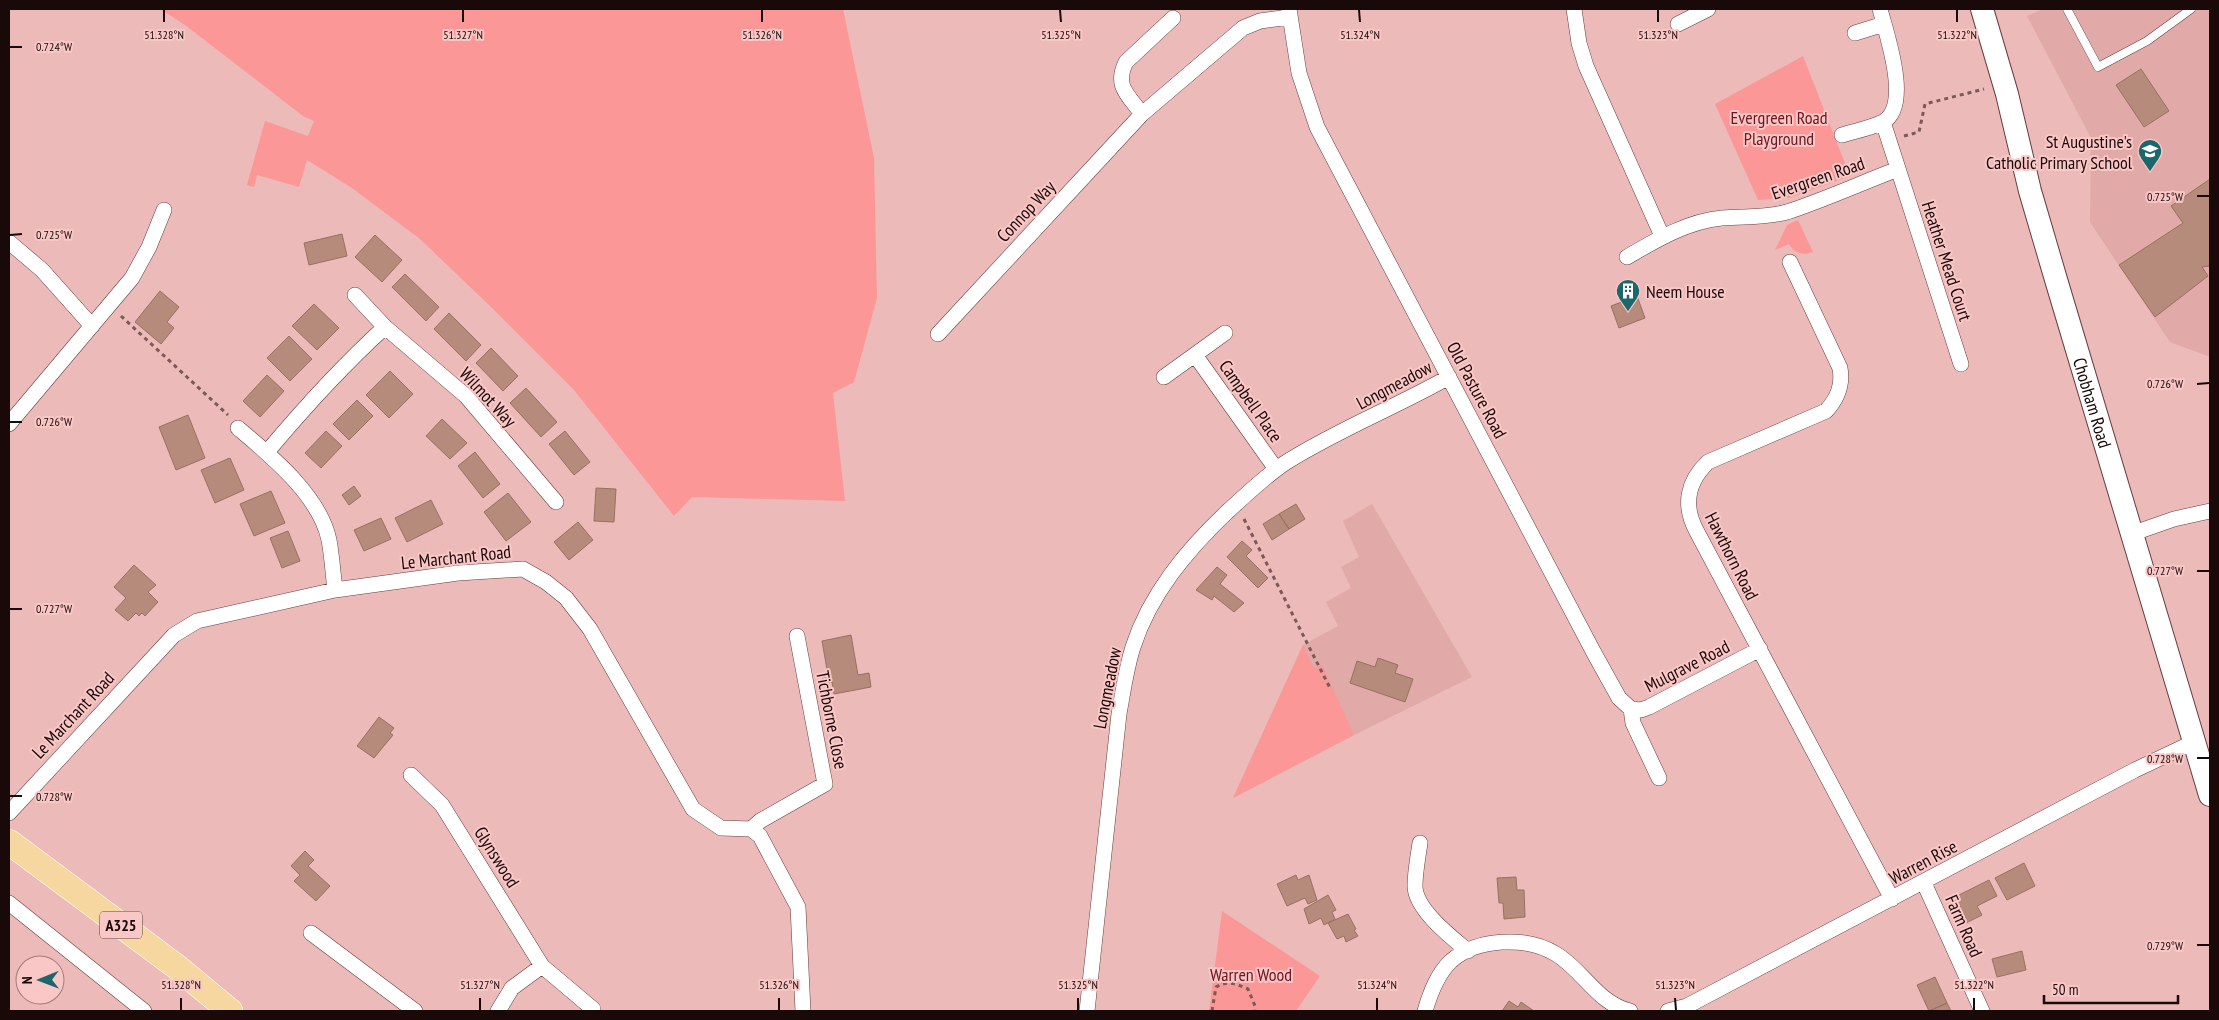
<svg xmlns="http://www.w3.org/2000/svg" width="2219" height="1020" viewBox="0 0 2219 1020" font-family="'PT Sans Narrow',sans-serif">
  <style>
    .built { fill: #e1a9a7 }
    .green { fill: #fb9897 }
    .building { fill: #b68b7b; stroke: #9a7061 }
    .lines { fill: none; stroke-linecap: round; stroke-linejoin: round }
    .service-casing { stroke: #673e3e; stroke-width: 9 }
    .minor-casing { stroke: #673e3e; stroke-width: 16 }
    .secondary-casing { stroke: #673e3e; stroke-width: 24 }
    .primary-casing { stroke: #fff; stroke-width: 26 }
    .path { stroke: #795a59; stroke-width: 3; stroke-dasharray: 4 4; stroke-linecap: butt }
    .service { stroke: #fff; stroke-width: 8 }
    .minor { stroke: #fff; stroke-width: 15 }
    .secondary { stroke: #fff; stroke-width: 22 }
    .primary { stroke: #f5d79f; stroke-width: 25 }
    .ticks { fill: none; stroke: #190909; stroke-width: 2 }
    .labels { text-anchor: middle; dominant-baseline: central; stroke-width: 4; stroke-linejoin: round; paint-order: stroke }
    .shield { fill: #f9c7c5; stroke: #5c4241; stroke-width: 1 }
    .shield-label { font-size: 16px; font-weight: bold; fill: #190909 }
    .park-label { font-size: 18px; fill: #6e141e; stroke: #f9c7c5 }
    .poi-label { font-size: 18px; fill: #190909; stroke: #f9c7c5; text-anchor: end }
    .street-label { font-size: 18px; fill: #190909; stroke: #f9c7c5 }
    .ticks-label { font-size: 12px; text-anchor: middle; fill: #190909; stroke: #f9c7c5; stroke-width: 4; stroke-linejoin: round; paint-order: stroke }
  </style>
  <rect width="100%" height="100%" fill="#ecbab8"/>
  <!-- built -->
  <path class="built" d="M2043,9H2210V357L2170,342L2090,222L2091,138L2027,16Z
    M1372,504L1472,677L1354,735L1233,798L1303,645L1338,626L1326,602L1351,588L1341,567L1359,557L1343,521Z"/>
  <!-- green -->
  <path class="green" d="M160,9H843L874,158L877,298L854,382L833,393L845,501L692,497L674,516L574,390L491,307L420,239L352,188L307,160L299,187L257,175L254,187L247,185L265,121L308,136L314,121L303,116L185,25Z
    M1803,56L1850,176L1789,198L1758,200L1715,104Z
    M1798,220L1813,252C1803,256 1794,253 1789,244L1775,250L1787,225Z
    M1303,645L1314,668L1322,665L1354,735L1233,798Z
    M1222,911L1320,976L1296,1011H1209Z"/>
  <!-- building -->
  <path class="building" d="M2141,69L2169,111L2144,127L2116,85Z
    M2210,179V266L2202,267L2208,276L2155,317L2119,265L2183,223L2171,206Z
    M342,234L347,256L309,265L304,243Z
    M375,235L402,260L382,282L355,257Z
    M405,274L439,307L426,321L392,287Z
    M160,291L179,307L167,322L174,328L161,344L135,322Z
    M1637,296L1645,318L1619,328L1611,306Z
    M314,304L339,328L317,350L292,326Z
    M449,313L481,345L466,361L434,329Z
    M289,336L312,359L290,381L267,358Z
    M491,348L518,376L503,391L476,363Z
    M390,371L413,394L389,418L366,395Z
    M267,375L284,391L260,417L243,401Z
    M526,388L557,422L541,437L510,403Z
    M357,400L373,416L349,440L333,424Z
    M188,415L205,458L176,470L159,427Z
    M442,419L467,443L450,459L426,436Z
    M326,431L342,446L321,468L305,453Z
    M565,431L590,462L574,475L549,444Z
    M475,452L500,484L483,498L458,466Z
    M230,458L244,490L215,503L201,470Z
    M354,486L361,496L349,505L342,495Z
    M596,488L616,489L614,522L594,521Z
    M271,491L285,523L254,536L240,504Z
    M508,493L531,522L506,541L484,512Z
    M431,500L443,524L407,542L395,518Z
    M1296,504L1305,519L1289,529L1279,514Z
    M1279,514L1289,529L1272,540L1263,524Z
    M381,518L391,539L364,551L354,530Z
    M578,522L593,540L569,560L554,542Z
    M288,531L300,561L282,568L270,538Z
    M1242,541L1252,550L1246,556L1268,578L1258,588L1227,557Z
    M134,565L156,585L148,592L158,602L145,616L142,613L139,616L136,613L128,621L115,610L126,598L114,587Z
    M1217,567L1227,575L1220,584L1244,603L1234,612L1214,596L1212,600L1196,590Z
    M851,635L858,675L869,673L871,687L834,694L832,682L824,684L822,676L828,675L822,641Z
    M1378,658L1398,665L1395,673L1413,679L1405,702L1350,683L1357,661L1375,667Z
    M379,717L394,728L390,733L393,735L374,758L357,746Z
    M305,851L314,860L308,866L330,886L316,901L294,881L300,875L291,866Z
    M2024,863L2035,886L2007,900L1995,878Z
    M1296,875L1298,880L1309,875L1317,900L1308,904L1305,898L1287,906L1277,884Z
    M1516,877L1517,890H1524L1525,917L1504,919L1503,903H1499L1497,878Z
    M1989,880L1997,896L1977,906L1982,915L1966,923L1953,898Z
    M1328,895L1336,910L1332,912L1335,919L1324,925L1321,918L1309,924L1304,909Z
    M1348,914L1356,929L1354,930L1358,936L1346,942L1344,936L1337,939L1328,923Z
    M2022,951L2026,970L1997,977L1992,959Z
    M1935,977L1947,1003L1929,1011L1917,985Z
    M1509,1001L1518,1007L1521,1002L1534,1011H1502Z
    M1947,1003L1951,1011H1929Z"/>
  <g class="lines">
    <!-- service casing -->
    <g class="service-casing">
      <path id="service" d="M2067,9L2098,67L2147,41L2191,9"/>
    </g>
    <!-- minor casing -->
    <g class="minor-casing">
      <path id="minor" d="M1289,9L1299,73L1317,127L1594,653L1619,698L1631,709L1633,723L1659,778
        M1574,9L1579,43L1586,66L1662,236
        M1678,24L1708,9
        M1855,33L1884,24
        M1142,114C1128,95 1114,86 1126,62L1173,18
        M1883,122L1961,364
        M1842,135C1855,131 1871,128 1883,122C1912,106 1886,33 1880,9
        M9,242L42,270L92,326
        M1627,257C1656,240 1688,221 1722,218C1744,216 1766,218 1787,212C1824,200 1861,183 1898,169
        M1790,262L1840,368C1843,385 1838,398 1826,411L1708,462C1687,482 1683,505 1696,530L1892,899
        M355,295L385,327L466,396L556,502
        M938,334L1142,114L1243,28L1260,21L1290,17
        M1195,355L1276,469
        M1164,377L1225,333
        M9,424L132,278L149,247L164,210
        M238,428C271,456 320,496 329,540C332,556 333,574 335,590
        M267,452C304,408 342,366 385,327
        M2131,534L2174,519L2210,511
        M1631,709L1641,710L1649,707L1760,649
        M411,775L442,805L542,966L593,1009
        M9,813L174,635L197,621L335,590L458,573L523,569L546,582L566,598L590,629L693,809L721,828L751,829L760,836L798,907L803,1011
        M751,829L760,821L825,784L797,636
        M1420,843C1418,857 1415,872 1415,886C1415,909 1451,937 1468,951
        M1924,883L1982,1011
        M9,903L144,1011
        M311,933L415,1011
        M498,1011L512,988L542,966
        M1087,1011L1119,714C1123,692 1126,669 1133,647C1150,594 1187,550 1227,512C1246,495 1264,477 1285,463C1337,430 1396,407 1449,377
        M1425,1011C1430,994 1437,974 1451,961C1477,938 1526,936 1556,954C1583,970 1597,1003 1630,1011
        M1668,1011L1687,1006L2135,770L2194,742"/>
    </g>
    <!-- secondary casing -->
    <g class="secondary-casing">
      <g id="secondary">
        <path id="s1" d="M1982,9L2007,94L2030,191L2057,283L2210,795"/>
      </g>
    </g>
    <!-- primary casing -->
    <g class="primary-casing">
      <path id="primary" d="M9,842L177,967L230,1011"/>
    </g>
    <!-- path -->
    <path class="path" d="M1904,136L1919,132L1925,104L1984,89
      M121,316L228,415
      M1244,519L1330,688
      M1212,1011L1216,987C1228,980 1236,984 1248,989L1255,1006V1011"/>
    <!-- service -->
    <use href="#service" class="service"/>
    <!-- minor -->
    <use href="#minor" class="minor"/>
    <!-- secondary -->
    <use href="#secondary" class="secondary"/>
    <!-- primary -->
    <use href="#primary" class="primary"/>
  </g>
  <!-- ticks -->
  <path class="ticks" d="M164,10V22M463,10V22M762,10V22M1060,10L1061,22M1359,10L1360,22M1658,10V22M1957,10V22M10,47H22M2197,196H2209M10,235L22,234M2197,384L2209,383M10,422H22M2197,571H2209M10,609H22M2197,758H2209M10,796H22M2197,945H2209M181,998V1010M480,998V1010M779,998V1010M1078,998V1010M1377,998V1010M1675,998L1676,1010M1974,998V1010"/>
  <!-- icons -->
  <defs>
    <g id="school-pin" transform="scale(1.25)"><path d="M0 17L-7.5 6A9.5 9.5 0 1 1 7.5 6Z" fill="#1a676c" stroke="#f9c7c5"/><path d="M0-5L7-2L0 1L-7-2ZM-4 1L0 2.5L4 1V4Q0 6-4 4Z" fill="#fff"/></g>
    <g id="building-pin" transform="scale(1.25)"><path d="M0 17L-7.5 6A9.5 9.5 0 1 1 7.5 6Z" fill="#1a676c" stroke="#f9c7c5"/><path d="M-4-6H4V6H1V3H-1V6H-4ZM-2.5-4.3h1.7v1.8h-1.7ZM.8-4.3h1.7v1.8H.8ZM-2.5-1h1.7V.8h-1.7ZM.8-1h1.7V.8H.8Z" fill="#fff"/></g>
  </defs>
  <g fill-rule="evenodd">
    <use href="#school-pin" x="2150" y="151"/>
    <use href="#building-pin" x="1628" y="291"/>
  </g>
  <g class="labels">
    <!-- shield labels -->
    <rect class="shield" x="100" y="911.5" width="42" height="27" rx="4"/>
    <g class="shield-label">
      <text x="121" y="925">A325</text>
    </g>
    <!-- park labels -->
    <g class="park-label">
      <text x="1779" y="117">Evergreen Road<tspan x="1779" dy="21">Playground</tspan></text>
      <text x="1251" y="974">Warren Wood</text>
    </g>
    <!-- poi labels -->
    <g class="poi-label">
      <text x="2132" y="141">St Augustine's<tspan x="2132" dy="21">Catholic Primary School</tspan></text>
      <text x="1646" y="291" text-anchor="start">Neem House</text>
    </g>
    <!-- street labels -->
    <g class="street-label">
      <text transform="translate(1818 178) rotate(-19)">Evergreen Road</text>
      <text transform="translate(1026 211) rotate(-47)">Connop Way</text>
      <text transform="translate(1947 261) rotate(72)">Heather Mead Court</text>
      <text transform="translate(1394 385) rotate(-28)">Longmeadow</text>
      <text transform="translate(1477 390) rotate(62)">Old Pasture Road</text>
      <text transform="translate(488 397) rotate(47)">Wilmot Way</text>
      <text transform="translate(1251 401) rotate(55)">Campbell Place</text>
      <text stroke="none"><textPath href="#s1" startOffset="409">Chobham Road</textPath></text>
      <text transform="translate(1732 556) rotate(63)">Hawthorn Road</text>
      <text transform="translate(456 557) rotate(-6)">Le Marchant Road</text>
      <text transform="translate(1687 666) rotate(-27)">Mulgrave Road</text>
      <text transform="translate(1107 688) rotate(-79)">Longmeadow</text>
      <text transform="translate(73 715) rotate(-47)">Le Marchant Road</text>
      <text transform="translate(832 720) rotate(79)">Tichborne Close</text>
      <text transform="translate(497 857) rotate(58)">Glynswood</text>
      <text transform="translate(1923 862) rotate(-28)">Warren Rise</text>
      <text transform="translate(1964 926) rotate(66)">Farm Road</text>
    </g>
  </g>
  <g class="ticks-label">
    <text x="164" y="39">51.328°N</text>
    <text x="463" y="39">51.327°N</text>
    <text x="762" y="39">51.326°N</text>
    <text x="1061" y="39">51.325°N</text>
    <text x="1360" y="39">51.324°N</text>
    <text x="1658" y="39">51.323°N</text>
    <text x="1957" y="39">51.322°N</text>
    <text x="54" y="51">0.724°W</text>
    <text x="2165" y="201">0.725°W</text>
    <text x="54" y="239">0.725°W</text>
    <text x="2165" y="388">0.726°W</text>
    <text x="54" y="426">0.726°W</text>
    <text x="2165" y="575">0.727°W</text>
    <text x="54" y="613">0.727°W</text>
    <text x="2165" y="763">0.728°W</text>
    <text x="54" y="801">0.728°W</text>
    <text x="2165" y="950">0.729°W</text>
    <text x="181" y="989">51.328°N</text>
    <text x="480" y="989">51.327°N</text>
    <text x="779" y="989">51.326°N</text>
    <text x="1078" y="989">51.325°N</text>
    <text x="1377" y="989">51.324°N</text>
    <text x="1675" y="989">51.323°N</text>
    <text x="1974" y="989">51.322°N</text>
  </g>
  <!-- border -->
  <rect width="2219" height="1020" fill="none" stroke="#190909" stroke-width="20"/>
  <!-- north arrow -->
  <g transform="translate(40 980) rotate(269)"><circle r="24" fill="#f9c7c5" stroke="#9f7b7a"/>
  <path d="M0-4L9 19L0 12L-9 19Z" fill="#1a676c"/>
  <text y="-8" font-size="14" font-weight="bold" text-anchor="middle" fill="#190909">N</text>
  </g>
  <!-- scale -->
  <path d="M2044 995v8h134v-8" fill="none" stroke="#190909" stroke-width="2.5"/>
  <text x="2052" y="995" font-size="15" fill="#190909" stroke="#f9c7c5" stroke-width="4" paint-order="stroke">50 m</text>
</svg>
